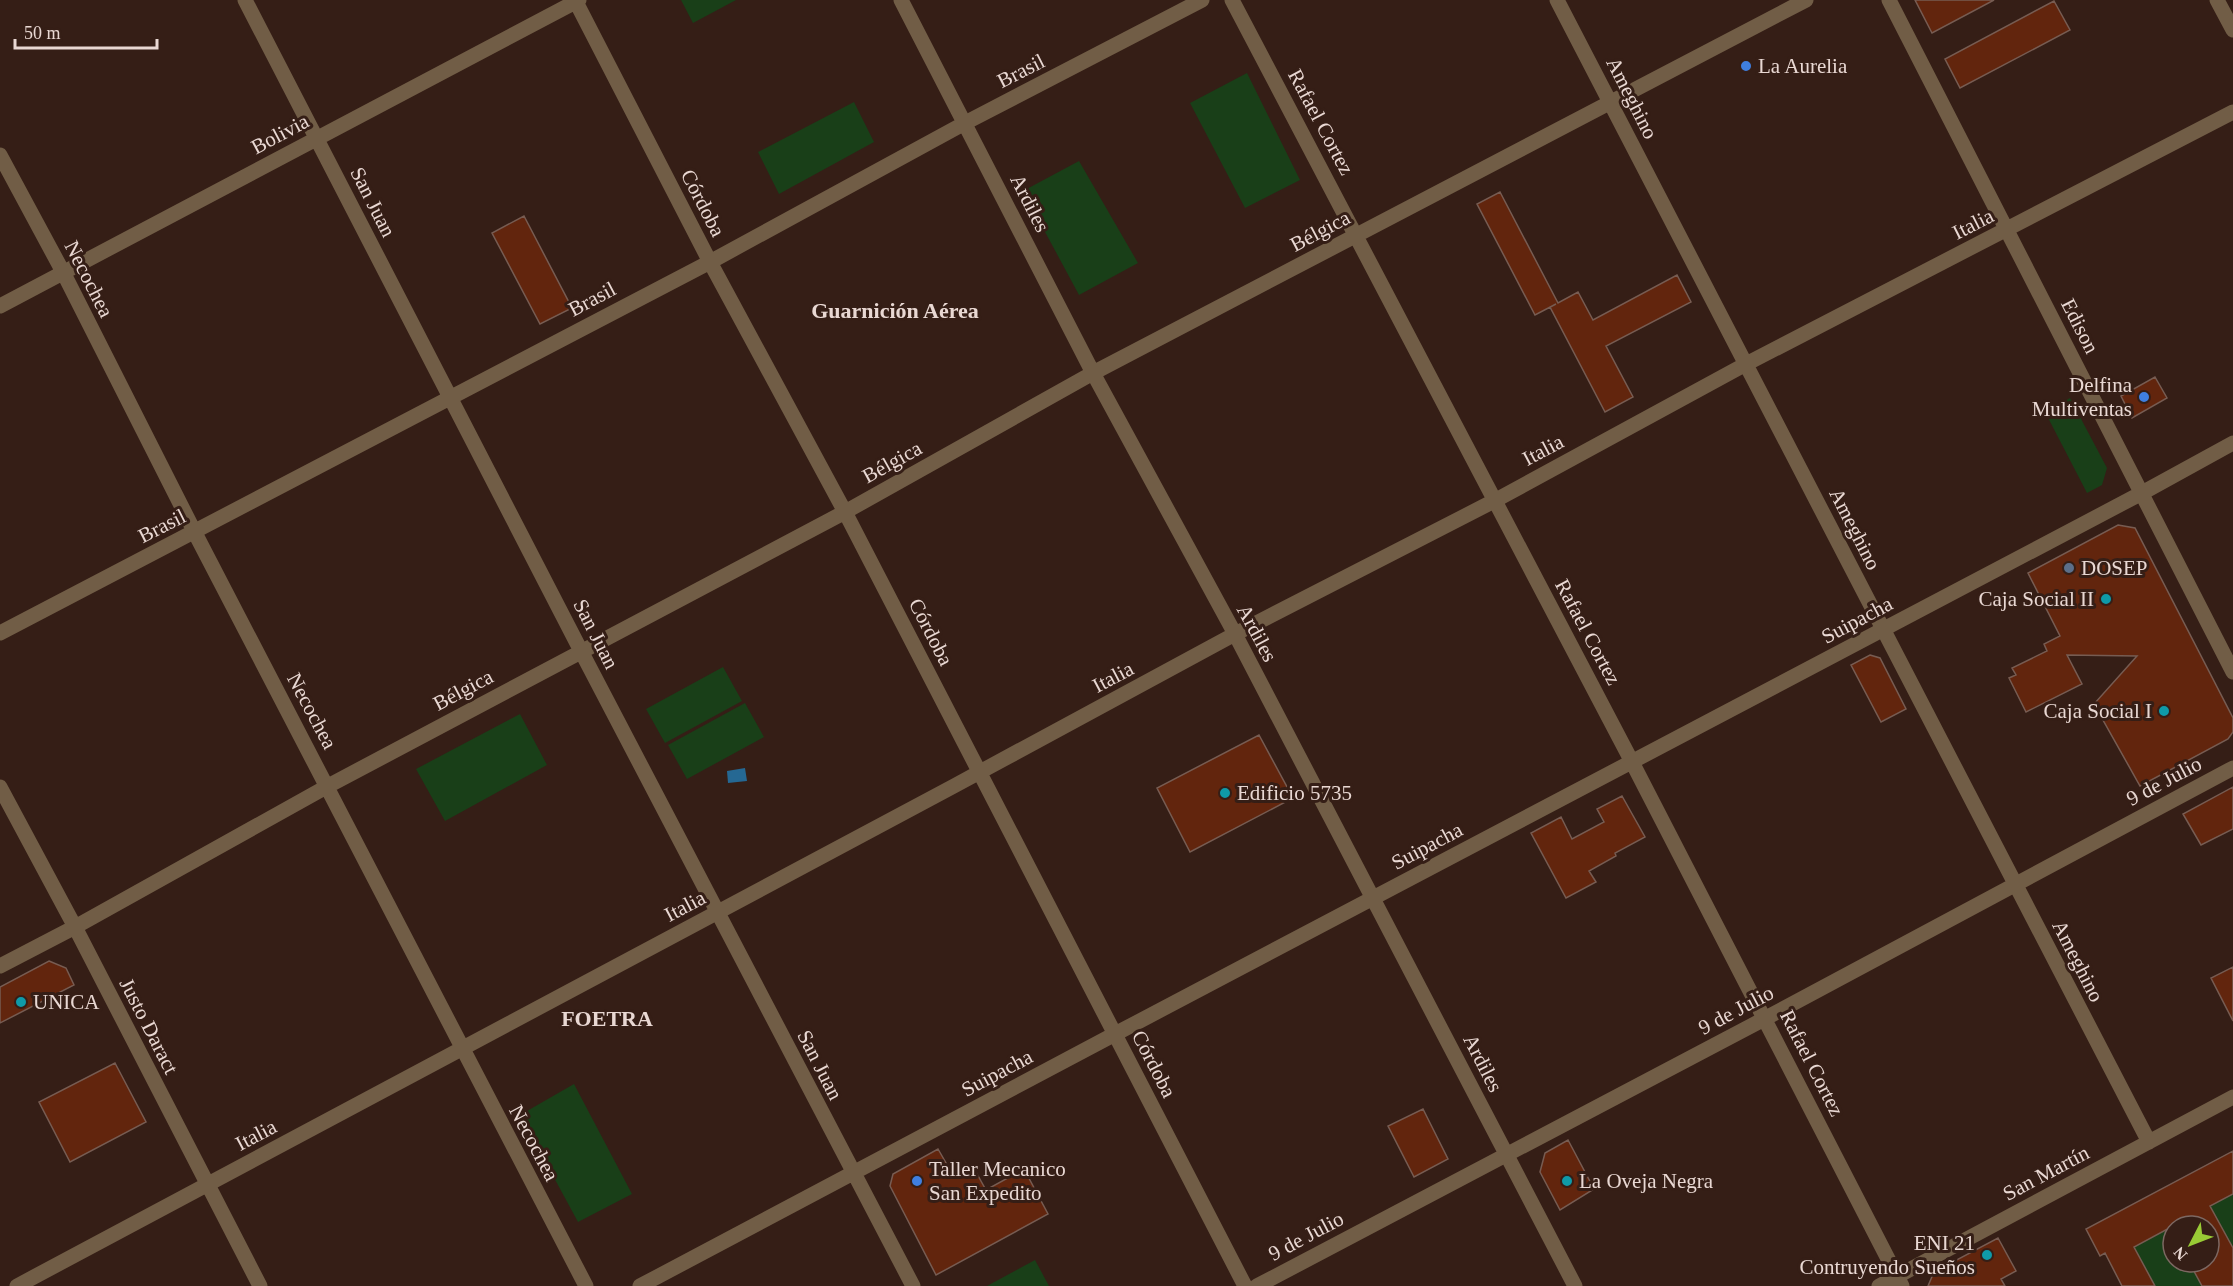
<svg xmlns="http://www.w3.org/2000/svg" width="2233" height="1286" viewBox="0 0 2233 1286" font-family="'Times New Roman',serif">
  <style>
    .green { fill: #193f18 }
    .water { fill: #256893 }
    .building { fill: #62250d; stroke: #775c52; stroke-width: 1.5 }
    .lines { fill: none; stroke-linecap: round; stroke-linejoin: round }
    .minor { stroke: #715d46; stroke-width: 15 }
    .shop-dot { fill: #3f7fe0; stroke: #351e16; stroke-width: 2 }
    .service-dot { fill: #5c6f8a; stroke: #351e16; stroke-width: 2 }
    .culture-dot { fill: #0f9aa8; stroke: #351e16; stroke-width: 2 }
    .labels { text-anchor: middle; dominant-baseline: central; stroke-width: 6; stroke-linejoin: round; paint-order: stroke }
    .poi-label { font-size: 21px; fill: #e9d8d3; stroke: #351e16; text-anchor: start }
    .street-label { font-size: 21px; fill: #e9d8d3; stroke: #351e16 }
    .neighbourhood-label { font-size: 22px; font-weight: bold; fill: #e9d8d3; stroke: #351e16 }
  </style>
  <rect width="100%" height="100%" fill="#351e16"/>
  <!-- green -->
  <path class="green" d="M681,0H736L693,23Z
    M1247,73L1300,180L1245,208L1190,103Z
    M854,102L874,142L779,194L758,152Z
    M1079,161L1138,263L1079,295L1023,191Z
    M2070,398L2107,468L2102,485L2087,493L2045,412Z
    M723,667L742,701L665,743L646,709Z
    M745,703L764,737L687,779L668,745Z
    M520,714L547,765L445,821L416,769Z
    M574,1084L632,1194L578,1222L520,1115Z
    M2233,1194V1248L2210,1206Z
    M2170,1228L2173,1233V1262H2189L2202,1286H2155L2134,1247Z
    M1035,1260L1049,1286H987Z"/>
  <!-- water -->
  <path class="water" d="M745,768L747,781L728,783L727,771Z"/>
  <!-- building -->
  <path class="building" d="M1915,0H1994L1932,33Z
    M2054,1L2070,30L1960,88L1945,59Z
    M1500,192L1558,303L1578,292L1593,320L1677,275L1691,302L1606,346L1633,397L1605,412L1550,307L1556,304L1535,315L1477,204Z
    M524,216L572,308L540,324L492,233Z
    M2155,377L2167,398L2132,418L2121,396Z
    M2118,525L2135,528L2233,718V732L2228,739L2140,786L2094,704L2137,656L2067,655L2082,684L2026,712L2009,678L2016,675L2012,668L2047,651L2044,644L2060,636L2028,573Z
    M1870,655L1880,658L1906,709L1881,722L1851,665Z
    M1259,735L1293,798L1190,852L1157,788Z
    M2233,787V829L2201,845L2183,814Z
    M1622,796L1645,837L1615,853L1616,856L1589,871L1596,882L1566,898L1531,833L1561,817L1572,839L1604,822L1597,809Z
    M49,961L66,968L74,985L0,1023V987Z
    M2233,967V1021L2211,978Z
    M115,1063L146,1122L70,1162L39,1102Z
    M1423,1109L1448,1159L1414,1177L1388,1126Z
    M1568,1140L1594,1189L1560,1210L1540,1172L1545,1153Z
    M938,1149L953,1175L972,1165L986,1190L1024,1169L1048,1214L936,1275L890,1186L893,1174Z
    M2233,1151V1194L2210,1206L2233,1248V1286H2202L2189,1262H2209V1226H2173L2134,1247L2155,1286H2122L2105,1253L2100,1256L2086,1229Z
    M1998,1238L2016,1271L2001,1279L2005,1286H1928L1934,1272Z"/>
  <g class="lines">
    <!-- minor -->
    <path class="minor" d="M245,0L581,651L913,1286
      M575,0L710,262L845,512L1245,1286
      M901,0L1093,373L1235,634L1575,1286
      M1232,0L1632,762L1902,1286
      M1557,0L2149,1142
      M1889,0L2233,672
      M2217,0L2233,30
      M0,155L63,272L195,533L586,1286
      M0,306L579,0
      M0,633L710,262L965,123L1202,0
      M0,787L75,927L260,1286
      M0,966L75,927L328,786L845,512L1093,373L1806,0
      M17,1286L954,786L1235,634L1496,500L1746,364L2233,112
      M640,1286L1115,1034L2142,493L2233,443
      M1257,1286L1766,1018L2233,768
      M1879,1286L2233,1097"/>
  </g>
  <!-- markers -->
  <g class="shop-dot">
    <circle cx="1746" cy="66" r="6"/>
    <circle cx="2144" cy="397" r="6"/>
    <circle cx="917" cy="1181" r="6"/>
  </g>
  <circle class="service-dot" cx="2069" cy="568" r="6"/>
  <g class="culture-dot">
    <circle cx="2106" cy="599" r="6"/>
    <circle cx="2164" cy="711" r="6"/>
    <circle cx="1225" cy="793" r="6"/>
    <circle cx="21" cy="1002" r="6"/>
    <circle cx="1567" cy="1181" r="6"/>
    <circle cx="1987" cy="1255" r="6"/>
  </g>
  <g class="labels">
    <!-- poi labels -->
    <g class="poi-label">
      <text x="1758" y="66">La Aurelia</text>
      <text x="2132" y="385" text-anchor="end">Delfina<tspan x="2132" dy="24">Multiventas</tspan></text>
      <text x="2081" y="568">DOSEP</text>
      <text x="2094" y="599" text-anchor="end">Caja Social II</text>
      <text x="2152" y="711" text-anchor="end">Caja Social I</text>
      <text x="1237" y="793">Edificio 5735</text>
      <text x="33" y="1002">UNICA</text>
      <text x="929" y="1169">Taller Mecanico<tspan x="929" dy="24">San Expedito</tspan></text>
      <text x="1579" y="1181">La Oveja Negra</text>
      <text x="1975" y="1243" text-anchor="end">ENI 21<tspan x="1975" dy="24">Contruyendo Sueños</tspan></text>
    </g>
    <!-- street labels -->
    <g class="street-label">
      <text transform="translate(1021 71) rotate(-27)">Brasil</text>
      <text transform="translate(1632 98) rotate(63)">Ameghino</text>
      <text transform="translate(1321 122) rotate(62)">Rafael Cortez</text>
      <text transform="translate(280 134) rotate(-28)">Bolivia</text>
      <text transform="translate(373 202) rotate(63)">San Juan</text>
      <text transform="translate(703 203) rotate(63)">Córdoba</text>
      <text transform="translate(1030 203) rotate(63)">Ardiles</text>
      <text transform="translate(1973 224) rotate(-27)">Italia</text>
      <text transform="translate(1320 231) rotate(-28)">Bélgica</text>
      <text transform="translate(89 279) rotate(63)">Necochea</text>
      <text transform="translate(592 299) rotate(-28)">Brasil</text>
      <text transform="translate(2080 326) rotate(63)">Edison</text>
      <text transform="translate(1543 450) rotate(-28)">Italia</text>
      <text transform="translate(892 462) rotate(-29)">Bélgica</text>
      <text transform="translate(162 526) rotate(-27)">Brasil</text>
      <text transform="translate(1855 529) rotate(63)">Ameghino</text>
      <text transform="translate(1857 620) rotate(-28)">Suipacha</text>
      <text transform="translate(931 632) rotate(63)">Córdoba</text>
      <text transform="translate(1588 632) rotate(62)">Rafael Cortez</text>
      <text transform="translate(1257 633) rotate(62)">Ardiles</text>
      <text transform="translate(596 634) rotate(63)">San Juan</text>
      <text transform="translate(1113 677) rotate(-28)">Italia</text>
      <text transform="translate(463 690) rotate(-28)">Bélgica</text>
      <text transform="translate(312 711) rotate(62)">Necochea</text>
      <text transform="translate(2164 781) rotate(-28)">9 de Julio</text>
      <text transform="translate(1427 846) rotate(-28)">Suipacha</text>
      <text transform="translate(685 906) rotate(-28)">Italia</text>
      <text transform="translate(2078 961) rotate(63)">Ameghino</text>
      <text transform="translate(1736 1010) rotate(-28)">9 de Julio</text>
      <text transform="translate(149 1026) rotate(63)">Justo Daract</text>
      <text transform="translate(1483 1063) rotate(63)">Ardiles</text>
      <text transform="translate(1812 1063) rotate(63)">Rafael Cortez</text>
      <text transform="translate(1154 1064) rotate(63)">Córdoba</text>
      <text transform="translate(820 1065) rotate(63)">San Juan</text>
      <text transform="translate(997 1073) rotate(-28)">Suipacha</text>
      <text transform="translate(256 1135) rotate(-28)">Italia</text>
      <text transform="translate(534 1143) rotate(62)">Necochea</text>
      <text transform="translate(2046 1173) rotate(-28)">San Martín</text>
      <text transform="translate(1306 1236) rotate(-28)">9 de Julio</text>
    </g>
    <!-- neighbourhood labels -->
    <g class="neighbourhood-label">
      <text x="895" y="310">Guarnición Aérea</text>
      <text x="607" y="1018">FOETRA</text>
    </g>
  </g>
  <!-- north arrow -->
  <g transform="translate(2191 1244) rotate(228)"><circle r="28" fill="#351e16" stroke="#7d6862" stroke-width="1.5"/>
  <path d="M0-4.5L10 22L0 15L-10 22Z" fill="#99cb35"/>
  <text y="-9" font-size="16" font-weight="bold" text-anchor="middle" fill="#e9d8d3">N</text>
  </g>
  <!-- scale -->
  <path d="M15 39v9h142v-9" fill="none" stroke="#e9d8d3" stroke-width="3"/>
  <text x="24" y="39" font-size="18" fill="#e9d8d3" stroke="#351e16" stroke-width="4.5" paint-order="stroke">50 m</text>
</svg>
